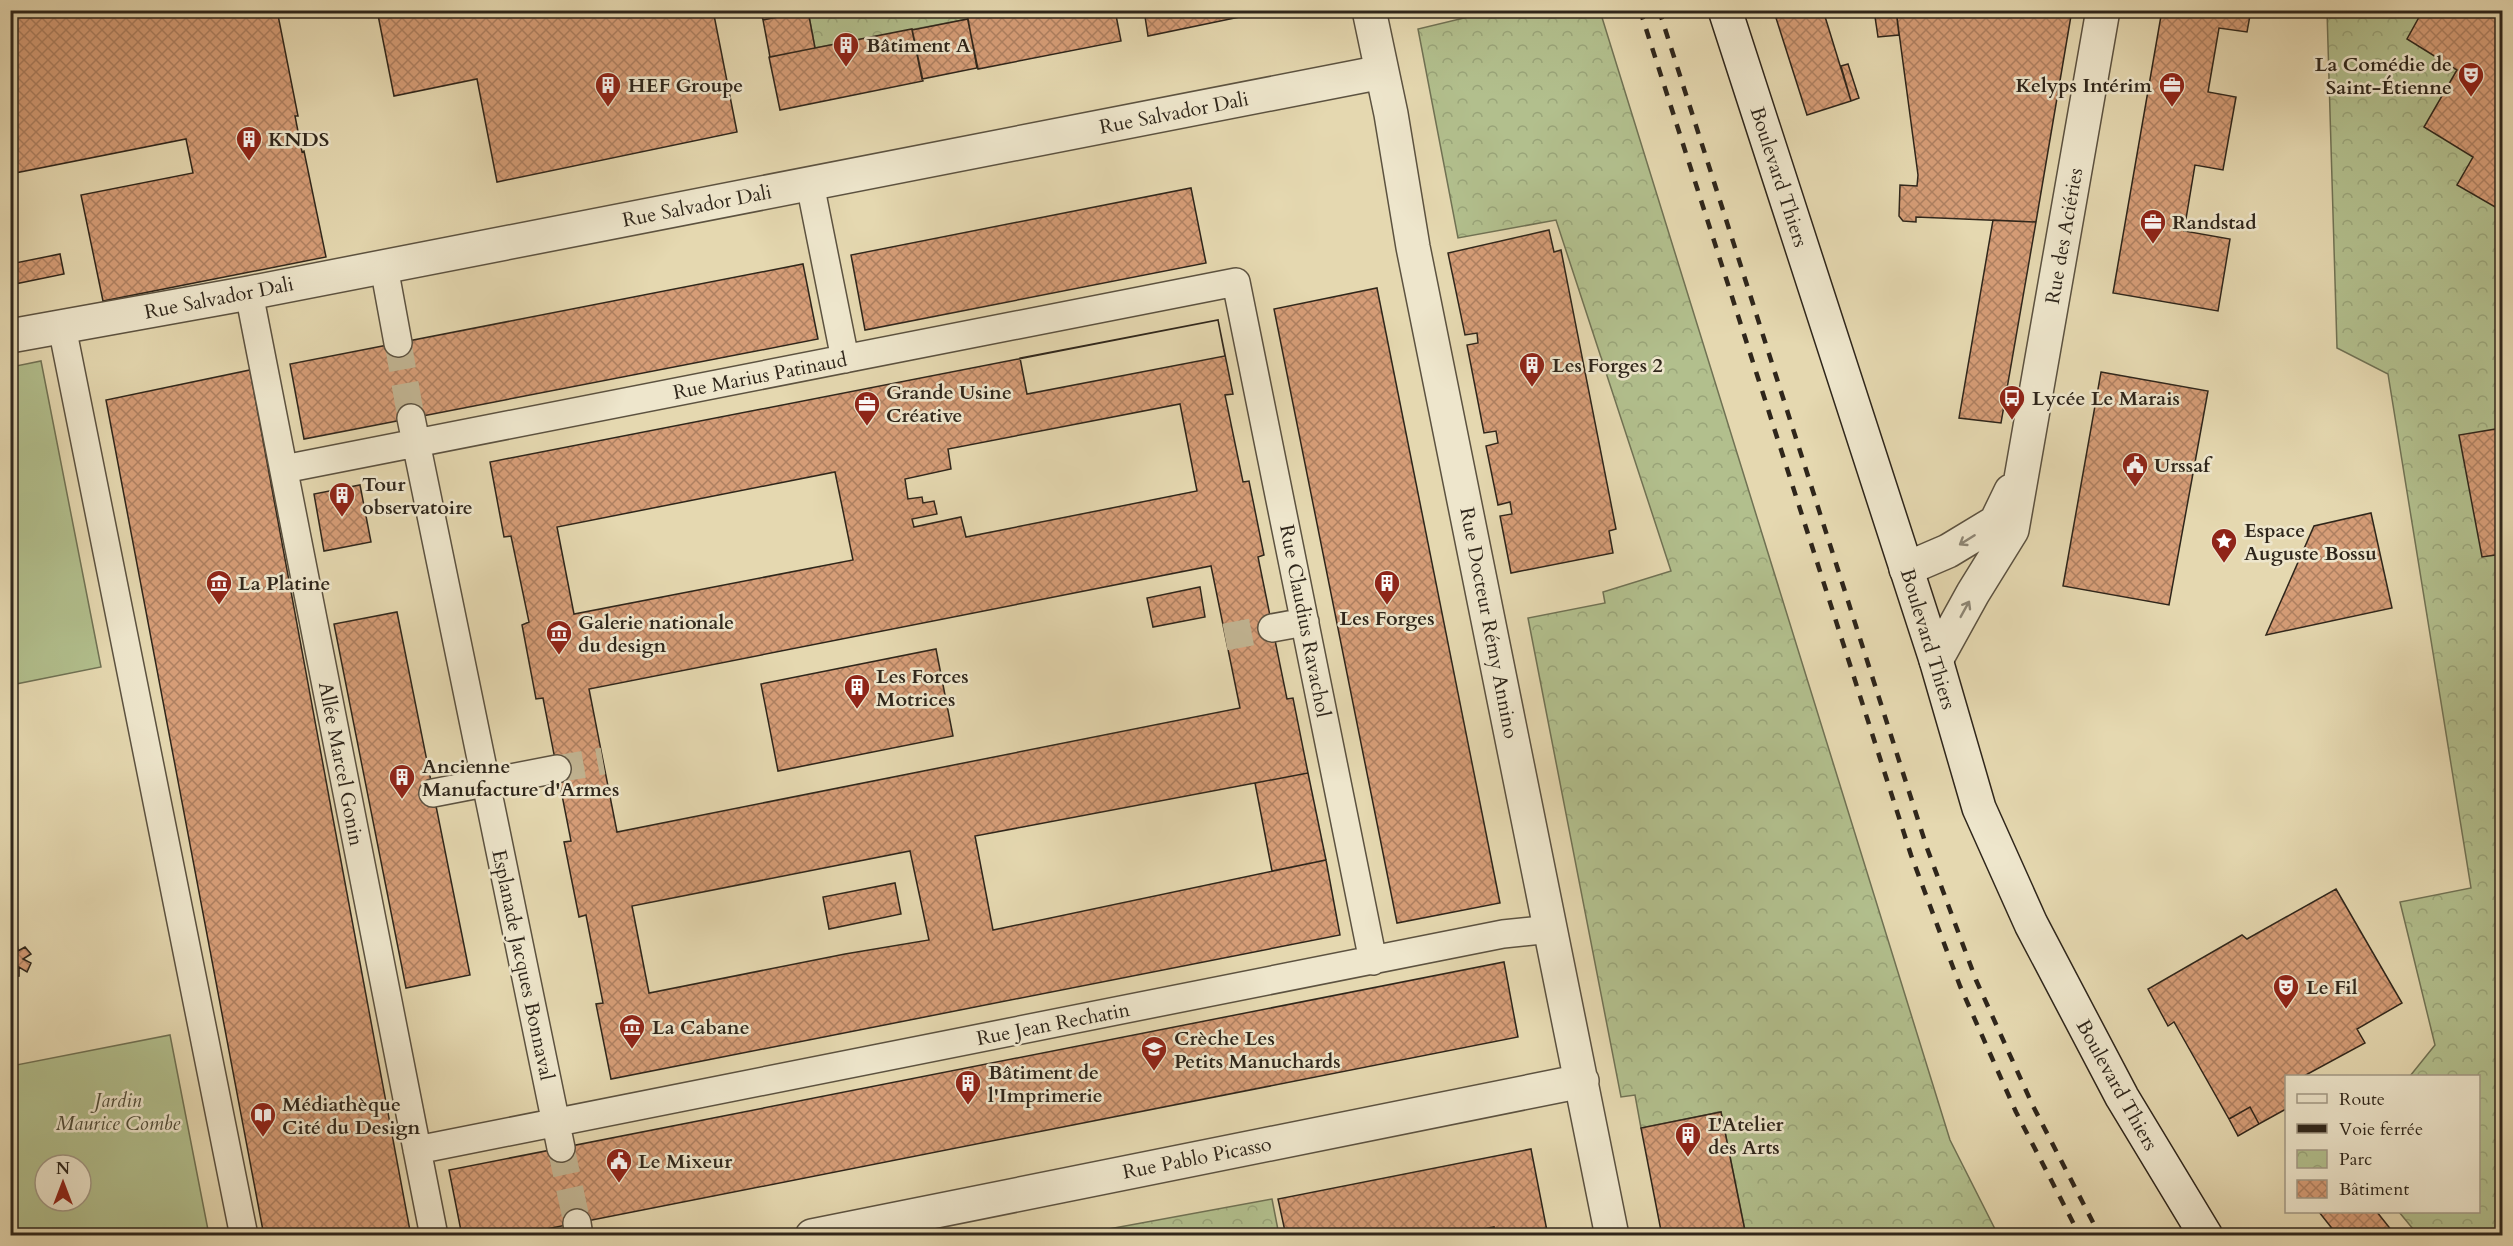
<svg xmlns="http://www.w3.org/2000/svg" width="2513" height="1246" viewBox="0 0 2513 1246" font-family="Cardo,serif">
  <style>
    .park { fill: url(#park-crowns); stroke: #707254; stroke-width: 1.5 }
    .garden { fill: #b2bf8d; stroke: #707254; stroke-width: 1.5; fill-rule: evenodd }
    .building { fill: url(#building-cross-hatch); stroke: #2f261b; stroke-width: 1.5; fill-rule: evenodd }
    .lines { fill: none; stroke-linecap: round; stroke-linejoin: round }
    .pedestrian-tunnel { stroke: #c1b492; stroke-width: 27; stroke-dasharray: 27 14; stroke-linecap: butt }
    .pedestrian-casing { stroke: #5c5240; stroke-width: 30 }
    .minor-casing { stroke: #5c5240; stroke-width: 36 }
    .tertiary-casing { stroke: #5c5240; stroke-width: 36 }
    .secondary-casing { stroke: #2f261b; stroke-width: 36 }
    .pedestrian { stroke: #eee6cc; stroke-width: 27 }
    .minor { stroke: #eee6cc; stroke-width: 33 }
    .tertiary { stroke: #eee6cc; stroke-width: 33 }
    .secondary { stroke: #eee6cc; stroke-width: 33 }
    .rail { stroke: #2f261b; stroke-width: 4.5; stroke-dasharray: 10 10; stroke-linecap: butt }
    .oneway { stroke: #8e8674 }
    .labels { text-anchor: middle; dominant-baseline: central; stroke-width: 5; stroke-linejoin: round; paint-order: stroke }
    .poi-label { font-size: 20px; font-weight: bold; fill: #2f261b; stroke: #eee6cc; text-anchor: start }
    .street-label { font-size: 20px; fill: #2f261b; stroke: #eee6cc }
    .park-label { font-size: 20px; font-style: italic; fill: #504c38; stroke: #eee6cc }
  </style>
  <defs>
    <pattern id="park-crowns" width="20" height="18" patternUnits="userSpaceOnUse" patternTransform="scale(1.5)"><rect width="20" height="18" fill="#b2bf8d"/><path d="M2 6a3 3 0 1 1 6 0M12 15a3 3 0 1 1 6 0" fill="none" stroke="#99a479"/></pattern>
    <pattern id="building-cross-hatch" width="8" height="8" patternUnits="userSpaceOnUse" patternTransform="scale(1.5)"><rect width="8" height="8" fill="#d69d77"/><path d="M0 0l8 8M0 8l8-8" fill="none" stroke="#ae8061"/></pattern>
  </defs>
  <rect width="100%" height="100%" fill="#e5d8b0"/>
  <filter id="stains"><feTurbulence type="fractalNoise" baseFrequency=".00333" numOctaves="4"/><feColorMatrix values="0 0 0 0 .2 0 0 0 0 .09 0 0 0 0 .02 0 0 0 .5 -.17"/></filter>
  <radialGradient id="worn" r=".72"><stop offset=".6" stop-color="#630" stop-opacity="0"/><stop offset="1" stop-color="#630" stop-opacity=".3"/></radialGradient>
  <!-- park -->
  <path class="park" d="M808,11L811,10L993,11L968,16V19L815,48Z
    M1493,11H1600L1950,1140L1998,1235H1746L1721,1112L1641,1128L1635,1095L1621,1097L1528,618L1605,603L1603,592L1671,571L1556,220L1458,238L1418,29Z
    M2327,11H2502V1235H2418L2399,1212H2478V1076H2410L2435,1045L2400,902L2471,888L2388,374L2337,348Z
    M1272,1199L1279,1235H1076Z"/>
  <!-- garden -->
  <path class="garden" d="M41,361L101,667L11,685V367Z
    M170,1035L209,1235H11V1066ZM45,1165H81V1201H45Z"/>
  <!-- building -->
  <path class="building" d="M10,10H277L298,116H295L302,152L304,151L326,257L103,301L81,195L193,173L186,139L10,174Z
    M377,10H713L737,132L497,182L477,79L394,96Z
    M760,10H811L763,20Z
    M993,10H1115L1121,41L978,69L967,16Z
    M1144,10H1273L1148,36Z
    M1774,10H1799L1776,18Z
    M1799,10H1823L1851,101L1807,115L1776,18Z
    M1874,10H1896L1899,35L1878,37Z
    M1896,10H2072L2036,222L1916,217V222L1903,221L1899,216L1900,185L1917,186L1918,175Z
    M2162,10H2251L2247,32L2219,28L2208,92L2236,97L2223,170L2195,165L2184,231L2230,239L2218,311L2113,293Z
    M2423,10H2502V211L2457,185L2473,157L2424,127L2457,70L2407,39Z
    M808,11L815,48L770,57L763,20Z
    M968,19L977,68L922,79L912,30Z
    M912,29L923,81L780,110L769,57Z
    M1848,64L1859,98L1851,101L1841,66Z
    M1191,188L1206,263L865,330L851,255Z
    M1993,220L2036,222L2001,423L1959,418Z
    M1549,230L1554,252L1561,250L1616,529L1609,531L1613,553L1511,573L1500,516L1512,514L1510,502L1498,505L1486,446L1498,443L1496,431L1484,433L1467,345L1478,343L1477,333L1465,335L1448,253Z
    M60,254L64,274L10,285V264Z
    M803,264L818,339L304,439L290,364Z
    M1377,288L1500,903L1397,923L1274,309Z
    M1218,320L1233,394L1225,395L1243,482L1249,481L1264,555L1258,557L1287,699L1293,698L1308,773L975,836L993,930L1326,860L1340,935L611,1079L596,1004L603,1003L586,915L579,917L564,842L571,841L543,698L536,699L522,625L529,622L511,536L504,537L490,462ZM1180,404L1197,491L966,537L961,517L914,527L912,519L937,514L934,501L923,503L922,497L908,499L905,479L951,469L948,449ZM835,472L853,560L574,614L557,527ZM1211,566L1240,708L617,832L589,689ZM910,851L929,940L845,954L649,993L632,906Z
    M1218,320L1225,356L1027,394L1020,358Z
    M250,370L332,813L411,1236H264L106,400Z
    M2101,372L2208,391L2169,605L2063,586Z
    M2502,428V554L2482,557L2459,435Z
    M360,485L371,542L324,551L314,494Z
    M2371,513L2392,608L2266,635L2314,526Z
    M1200,587L1205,617L1153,627L1147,598Z
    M397,612L470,975L406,988L334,624Z
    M936,649L953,736L778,771L761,684Z
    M1308,773L1326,860L1272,871L1255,783Z
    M895,883L901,914L829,929L823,897Z
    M2336,889L2402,1003L2357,1029L2365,1043L2304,1076H2286V1109L2259,1124L2250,1107L2229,1119L2174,1022L2168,1026L2148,989L2242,935L2247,939Z
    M17,942L18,951L25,947L31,954L23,959L31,963L27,972L19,967V976L10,977V943Z
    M1504,962L1518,1037L511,1236H462L449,1170Z
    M2250,1107L2259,1124L2238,1136L2229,1119Z
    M1721,1112L1746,1236H1662L1641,1128Z
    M1531,1149L1548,1236H1496L1494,1227L1454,1236H1286L1278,1199Z
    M2319,1212H2377L2396,1236H2338Z"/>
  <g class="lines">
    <!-- pedestrian-tunnel -->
    <path class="pedestrian-tunnel" d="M398,343L411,418
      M1225,637L1272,628
      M557,769L603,761
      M561,1148L577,1223"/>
    <!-- pedestrian casing -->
    <g class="pedestrian-casing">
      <path id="pedestrian" d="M810,184L845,359
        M384,267L398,343
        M249,293L434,1236
        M62,327L244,1236
        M411,418L561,1148
        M284,469L1236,282L1373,961
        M1272,628L1305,622
        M433,793L557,769
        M417,1150L1503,934L1551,929
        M577,1223L579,1236"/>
    </g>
    <!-- minor casing -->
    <g class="minor-casing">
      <path id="minor" d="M1369,10L1391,114L1413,247L1612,1236
        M10,336L249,293L1382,72
        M812,1236L1582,1081"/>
    </g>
    <!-- tertiary casing -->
    <g class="tertiary-casing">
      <path id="tertiary" d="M1906,569L1948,551L1996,522L2011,491
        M1936,660L1973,593L2012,530L2103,10"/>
    </g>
    <!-- secondary casing -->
    <g class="secondary-casing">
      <path id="secondary" d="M1725,10L1936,660L1979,808L2031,924L2122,1097L2206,1236"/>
    </g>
    <!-- pedestrian -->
    <use href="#pedestrian" class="pedestrian"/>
    <!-- minor -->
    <use href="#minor" class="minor"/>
    <!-- tertiary -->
    <use href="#tertiary" class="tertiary"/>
    <!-- secondary -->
    <use href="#secondary" class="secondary"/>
    <!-- rail -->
    <path class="rail" d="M1640,10L1911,855L1960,986L2016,1112L2080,1236
      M1659,10L1927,848L1976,980L2033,1106L2100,1236"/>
  </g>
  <!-- one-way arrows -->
  <defs><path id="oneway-shaft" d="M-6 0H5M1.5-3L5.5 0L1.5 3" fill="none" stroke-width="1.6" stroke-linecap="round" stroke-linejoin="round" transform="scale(1.5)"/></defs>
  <g class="oneway">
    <use href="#oneway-shaft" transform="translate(1967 540) rotate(148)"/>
    <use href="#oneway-shaft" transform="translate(1965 609) rotate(-61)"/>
  </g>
  <!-- icons -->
  <defs>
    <g id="building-pin" transform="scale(1.35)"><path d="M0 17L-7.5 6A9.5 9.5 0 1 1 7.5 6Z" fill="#8f2418" stroke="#eee6cc"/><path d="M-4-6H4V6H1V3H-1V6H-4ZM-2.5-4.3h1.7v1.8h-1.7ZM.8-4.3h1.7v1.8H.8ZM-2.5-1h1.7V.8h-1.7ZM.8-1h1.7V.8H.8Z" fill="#fff"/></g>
    <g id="theatre-pin" transform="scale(1.35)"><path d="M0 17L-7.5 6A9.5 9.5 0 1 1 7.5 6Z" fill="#8f2418" stroke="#eee6cc"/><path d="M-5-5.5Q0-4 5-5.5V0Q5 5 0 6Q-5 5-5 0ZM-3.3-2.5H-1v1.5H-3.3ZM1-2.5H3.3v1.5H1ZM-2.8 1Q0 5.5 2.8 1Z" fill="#fff"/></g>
    <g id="office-pin" transform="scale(1.35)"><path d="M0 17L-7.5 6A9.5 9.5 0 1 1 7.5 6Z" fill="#8f2418" stroke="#eee6cc"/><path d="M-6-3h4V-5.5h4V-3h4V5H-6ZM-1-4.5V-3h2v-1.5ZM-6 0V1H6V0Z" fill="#fff"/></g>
    <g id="bus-pin" transform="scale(1.35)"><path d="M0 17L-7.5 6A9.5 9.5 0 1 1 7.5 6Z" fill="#8f2418" stroke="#eee6cc"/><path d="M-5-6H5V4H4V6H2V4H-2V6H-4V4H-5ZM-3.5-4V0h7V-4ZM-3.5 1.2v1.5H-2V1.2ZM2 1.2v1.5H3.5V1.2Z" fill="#fff"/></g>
    <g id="civic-pin" transform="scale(1.35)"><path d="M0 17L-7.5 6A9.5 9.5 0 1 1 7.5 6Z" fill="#8f2418" stroke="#eee6cc"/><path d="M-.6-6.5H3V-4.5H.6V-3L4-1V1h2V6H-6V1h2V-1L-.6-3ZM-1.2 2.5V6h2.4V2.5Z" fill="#fff"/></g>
    <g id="sight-pin" transform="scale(1.35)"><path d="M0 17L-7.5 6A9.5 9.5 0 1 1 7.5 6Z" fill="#8f2418" stroke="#eee6cc"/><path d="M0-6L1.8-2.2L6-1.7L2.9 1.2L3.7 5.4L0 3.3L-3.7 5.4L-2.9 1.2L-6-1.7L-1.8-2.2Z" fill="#fff"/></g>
    <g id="museum-pin" transform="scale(1.35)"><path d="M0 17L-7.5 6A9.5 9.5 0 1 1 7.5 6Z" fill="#8f2418" stroke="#eee6cc"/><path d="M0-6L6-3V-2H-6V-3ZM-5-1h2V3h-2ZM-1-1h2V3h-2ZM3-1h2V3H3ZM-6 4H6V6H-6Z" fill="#fff"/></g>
    <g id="school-pin" transform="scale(1.35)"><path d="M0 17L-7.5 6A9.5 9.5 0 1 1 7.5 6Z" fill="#8f2418" stroke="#eee6cc"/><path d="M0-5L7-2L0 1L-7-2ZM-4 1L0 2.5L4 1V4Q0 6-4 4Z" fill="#fff"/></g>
    <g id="library-pin" transform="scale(1.35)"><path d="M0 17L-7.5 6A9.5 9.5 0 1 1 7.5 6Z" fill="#8f2418" stroke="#eee6cc"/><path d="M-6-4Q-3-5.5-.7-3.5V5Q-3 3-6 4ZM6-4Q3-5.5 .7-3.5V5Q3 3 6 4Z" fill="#fff"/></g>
  </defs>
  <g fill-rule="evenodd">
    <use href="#building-pin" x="846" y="45"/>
    <use href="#theatre-pin" x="2471" y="75"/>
    <use href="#building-pin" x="608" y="85"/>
    <use href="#office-pin" x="2172" y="85"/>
    <use href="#building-pin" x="249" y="139"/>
    <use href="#office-pin" x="2153" y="222"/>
    <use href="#building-pin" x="1532" y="365"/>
    <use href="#bus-pin" x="2012" y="398"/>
    <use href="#office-pin" x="867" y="404"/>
    <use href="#civic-pin" x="2135" y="465"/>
    <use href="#building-pin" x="342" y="495"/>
    <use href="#sight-pin" x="2224" y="541"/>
    <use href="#museum-pin" x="219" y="583"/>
    <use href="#building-pin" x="1387" y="583"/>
    <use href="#museum-pin" x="559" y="633"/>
    <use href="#building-pin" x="857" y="687"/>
    <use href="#building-pin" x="402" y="777"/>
    <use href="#theatre-pin" x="2286" y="987"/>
    <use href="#museum-pin" x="632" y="1027"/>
    <use href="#school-pin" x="1154" y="1049"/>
    <use href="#building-pin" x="968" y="1083"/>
    <use href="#library-pin" x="263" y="1115"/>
    <use href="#building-pin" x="1688" y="1135"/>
    <use href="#civic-pin" x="619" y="1161"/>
  </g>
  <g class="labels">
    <!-- poi labels -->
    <g class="poi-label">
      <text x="866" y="45">Bâtiment A</text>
      <text x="2452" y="64" text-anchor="end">La Comédie de<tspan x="2452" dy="23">Saint-Étienne</tspan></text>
      <text x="628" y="85">HEF Groupe</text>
      <text x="2152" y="85" text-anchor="end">Kelyps Intérim</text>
      <text x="268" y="139">KNDS</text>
      <text x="2172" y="222">Randstad</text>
      <text x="1552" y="365">Les Forges 2</text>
      <text x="886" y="392">Grande Usine<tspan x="886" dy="23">Créative</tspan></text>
      <text x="2032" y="398">Lycée Le Marais</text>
      <text x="2154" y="465">Urssaf</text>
      <text x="362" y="484">Tour<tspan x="362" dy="23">observatoire</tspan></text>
      <text x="2244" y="530">Espace<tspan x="2244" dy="23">Auguste Bossu</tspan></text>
      <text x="238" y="583">La Platine</text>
      <text x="1387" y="618" text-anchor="middle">Les Forges</text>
      <text x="578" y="622">Galerie nationale<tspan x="578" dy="23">du design</tspan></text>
      <text x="876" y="676">Les Forces<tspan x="876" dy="23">Motrices</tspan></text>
      <text x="422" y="766">Ancienne<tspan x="422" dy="23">Manufacture d'Armes</tspan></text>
      <text x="2306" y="987">Le Fil</text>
      <text x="652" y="1027">La Cabane</text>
      <text x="1174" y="1038">Crèche Les<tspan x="1174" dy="23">Petits Manuchards</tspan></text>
      <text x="988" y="1072">Bâtiment de<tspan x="988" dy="23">l'Imprimerie</tspan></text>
      <text x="282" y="1104">Médiathèque<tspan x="282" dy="23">Cité du Design</tspan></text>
      <text x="1708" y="1124">L'Atelier<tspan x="1708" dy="23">des Arts</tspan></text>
      <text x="638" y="1161">Le Mixeur</text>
    </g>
    <!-- street labels -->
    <g class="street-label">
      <text transform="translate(1174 113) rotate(-11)">Rue Salvador Dali</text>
      <text transform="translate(1779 177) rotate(72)">Boulevard Thiers</text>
      <text transform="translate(697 206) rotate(-11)">Rue Salvador Dali</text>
      <text transform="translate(2064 236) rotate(-80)">Rue des Aciéries</text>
      <text transform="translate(219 298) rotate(-11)">Rue Salvador Dali</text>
      <text transform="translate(760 376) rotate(-11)">Rue Marius Patinaud</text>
      <text transform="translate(1305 621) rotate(79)">Rue Claudius Ravachol</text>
      <text transform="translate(1489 623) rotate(79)">Rue Docteur Rémy Annino</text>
      <text transform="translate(1928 639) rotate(73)">Boulevard Thiers</text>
      <text transform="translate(341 764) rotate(79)">Allée Marcel Gonin</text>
      <text transform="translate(523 965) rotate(78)">Esplanade Jacques Bonnaval</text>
      <text transform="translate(1053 1024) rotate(-11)">Rue Jean Rechatin</text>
      <text transform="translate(2117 1085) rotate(61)">Boulevard Thiers</text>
      <text transform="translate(1197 1158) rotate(-11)">Rue Pablo Picasso</text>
    </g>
    <!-- park labels -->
    <g class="park-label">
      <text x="118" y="1100">Jardin<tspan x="118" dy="23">Maurice Combe</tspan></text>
    </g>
  </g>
  <!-- margin -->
  <rect width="2513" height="1246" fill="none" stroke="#e5d8b0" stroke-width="36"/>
  <rect x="12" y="12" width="2489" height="1222" fill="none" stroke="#2f261b" stroke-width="3"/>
  <rect x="18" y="18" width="2477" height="1210" fill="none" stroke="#2f261b" stroke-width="1.5"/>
  <!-- legend -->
  <rect x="2285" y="1075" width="195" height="138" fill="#eee6cc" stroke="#a29985" stroke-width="1.5"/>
  <rect x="2297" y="1094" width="30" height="9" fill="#eee6cc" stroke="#a29985" stroke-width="1.5"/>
  <text x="2339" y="1105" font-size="18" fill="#2f261b">Route</text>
  <rect x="2297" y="1124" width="30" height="9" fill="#2f261b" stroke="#a29985" stroke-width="1.5"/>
  <text x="2339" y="1135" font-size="18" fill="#2f261b">Voie ferrée</text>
  <rect x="2297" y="1150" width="30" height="18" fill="url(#park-crowns)" stroke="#a29985" stroke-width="1.5"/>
  <text x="2339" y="1165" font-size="18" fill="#2f261b">Parc</text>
  <rect x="2297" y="1180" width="30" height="18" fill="url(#building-cross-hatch)" stroke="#a29985" stroke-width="1.5"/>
  <text x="2339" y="1195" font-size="18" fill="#2f261b">Bâtiment</text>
  <!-- north arrow -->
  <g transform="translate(63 1183)"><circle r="28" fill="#eee6cc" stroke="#a29985" stroke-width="1.5"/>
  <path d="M0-4.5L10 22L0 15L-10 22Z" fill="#8f2418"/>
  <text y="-9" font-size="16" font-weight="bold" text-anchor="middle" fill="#2f261b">N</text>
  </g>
  <rect width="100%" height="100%" filter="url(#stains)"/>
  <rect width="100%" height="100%" fill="url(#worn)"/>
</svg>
